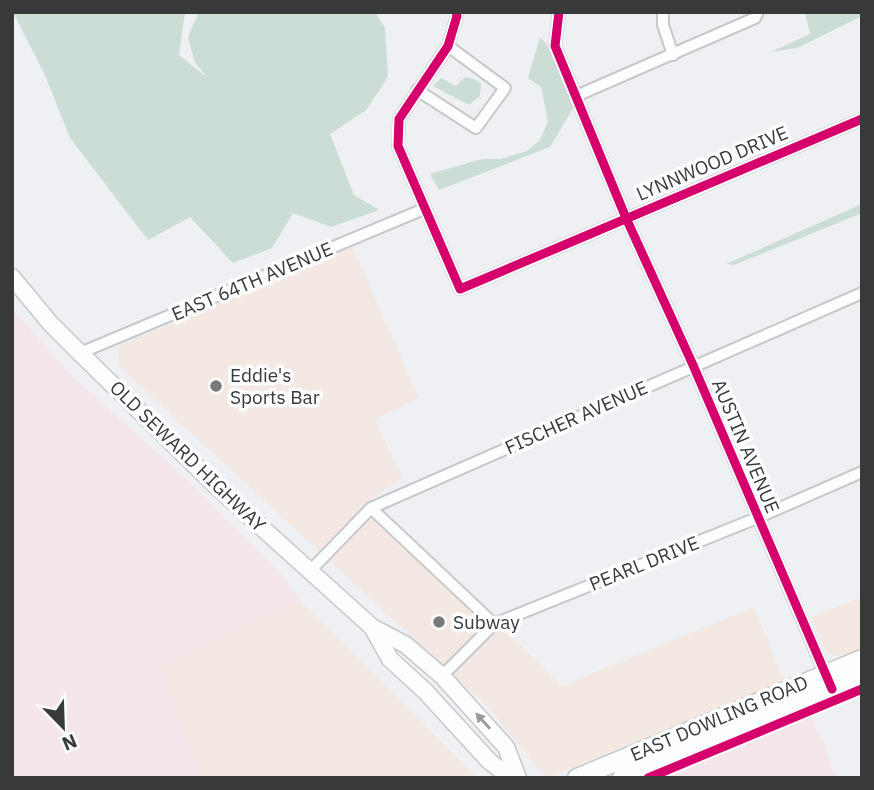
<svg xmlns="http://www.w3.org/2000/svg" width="874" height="790" viewBox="0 0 874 790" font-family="'IBM Plex Sans',sans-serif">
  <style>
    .commercial { fill: #f3e8e2 }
    .industrial { fill: #f4e6eb }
    .green { fill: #cbddd4 }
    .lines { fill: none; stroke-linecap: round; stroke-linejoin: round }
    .minor-casing { stroke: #c7c8ca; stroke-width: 14 }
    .secondary-casing { stroke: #c7c8ca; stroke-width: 19 }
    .primary-casing { stroke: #c7c8ca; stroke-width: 21 }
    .minor { stroke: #fcfdfd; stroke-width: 10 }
    .secondary { stroke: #fcfdfd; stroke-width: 16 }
    .primary { stroke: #fcfdfd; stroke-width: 18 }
    .cycleway-casing { stroke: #fcfdfe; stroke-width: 13 }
    .cycleway { stroke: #d6006c; stroke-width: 9 }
    .oneway { fill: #9a9b9c }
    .poi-dot { fill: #78797b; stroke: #fcfdfe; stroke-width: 2.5 }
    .labels { text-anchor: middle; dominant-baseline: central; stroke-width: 7; stroke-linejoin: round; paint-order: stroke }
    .street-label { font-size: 19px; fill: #38393b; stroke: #fcfdfe }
    .poi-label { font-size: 19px; fill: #38393b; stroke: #fcfdfe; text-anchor: start }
  </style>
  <rect width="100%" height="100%" fill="#eef0f3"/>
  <!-- commercial -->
  <path class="commercial" d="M352,246L419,398L375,419L402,478L367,502L483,609L562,686L754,607L784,681L546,778L489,708L120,367L117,347Z
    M862,597V650L837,656L827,654L811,617Z
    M300,600L477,778H202L161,667Z"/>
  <!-- industrial -->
  <path class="industrial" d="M12,308L69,373L187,480L284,577L300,600L161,667L202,778H12Z
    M811,714L837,778H657Z"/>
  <!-- green -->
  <path class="green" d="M13,12H185L179,55L208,78L195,63L188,37L199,12H375L385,28L388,77L366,110L330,134L354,195L379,210L331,227L293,213L272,248L233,263L190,217L148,240L70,138L45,75Z
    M805,12H862V16L797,48L771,52L810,34Z
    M540,37L548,46L573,108L550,147L439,190L430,174L482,159H501L527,151L540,140L548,121L541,87L528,78Z
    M465,77L474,79L481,83L480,96L469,105L433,86L441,78L456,86Z
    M862,204V213L734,265L726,264Z"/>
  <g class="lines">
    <!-- minor casing -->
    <g class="minor-casing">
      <path id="minor" d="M456,12L457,16L448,46L399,119L398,146L460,289L862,119
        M559,12L555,46L626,218L693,365L827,678
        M663,12V25L673,55
        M417,90L476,128L505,88L448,46
        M576,96L755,18L758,12
        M80,353L424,209
        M371,508L494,624
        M310,571L371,508L862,293
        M442,676L494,624L757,518L862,472"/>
    </g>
    <!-- secondary casing -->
    <g class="secondary-casing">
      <path id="secondary" d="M12,277L50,323L80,353L219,489L372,627L390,659L425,691L489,761L511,778
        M372,627L406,645L442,676L506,747L518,778"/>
    </g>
    <!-- primary casing -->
    <g class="primary-casing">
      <path id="primary" d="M577,778L862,659
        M622,778L862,677"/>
    </g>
    <!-- minor -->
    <use href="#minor" class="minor"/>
    <!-- secondary -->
    <use href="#secondary" class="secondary"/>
    <!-- primary -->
    <use href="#primary" class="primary"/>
    <!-- cycleway casing -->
    <g class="cycleway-casing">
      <path id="cycleway" d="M456,12L457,16L448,46L399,119L398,146L460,289L862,119
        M559,12L555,46L626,218L693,365L832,689
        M648,778L862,689"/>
    </g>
    <!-- cycleway -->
    <use href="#cycleway" class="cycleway"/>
  </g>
  <!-- one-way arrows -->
  <defs><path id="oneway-solid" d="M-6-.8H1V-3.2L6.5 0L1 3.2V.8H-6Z" transform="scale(1.75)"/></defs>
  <use class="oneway" href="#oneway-solid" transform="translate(483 721) rotate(-132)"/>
  <!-- markers -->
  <g class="poi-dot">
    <circle cx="216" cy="386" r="7"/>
    <circle cx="439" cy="622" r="7"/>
  </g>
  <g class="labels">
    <!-- street labels -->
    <g class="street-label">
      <text transform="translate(712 163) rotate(-23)">LYNNWOOD DRIVE</text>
      <text transform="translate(252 281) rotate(-23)">EAST 64TH AVENUE</text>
      <text transform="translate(576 417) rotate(-24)">FISCHER AVENUE</text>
      <text transform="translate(746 446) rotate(67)">AUSTIN AVENUE</text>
      <text transform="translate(188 456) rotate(44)">OLD SEWARD HIGHWAY</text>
      <text transform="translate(644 563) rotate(-22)">PEARL DRIVE</text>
      <text transform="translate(719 718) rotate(-23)">EAST DOWLING ROAD</text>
    </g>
    <!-- poi labels -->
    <g class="poi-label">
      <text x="230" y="375">Eddie's<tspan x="230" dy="22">Sports Bar</tspan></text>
      <text x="453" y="622">Subway</text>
    </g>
  </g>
  <!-- border -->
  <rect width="874" height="790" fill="none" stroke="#38393b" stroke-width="28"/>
  <!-- north arrow -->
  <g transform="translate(63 727) rotate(157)" stroke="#fcfdfe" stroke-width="5" paint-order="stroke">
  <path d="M0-5L12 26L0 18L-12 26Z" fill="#38393b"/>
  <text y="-10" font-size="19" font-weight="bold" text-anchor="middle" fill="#38393b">N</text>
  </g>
</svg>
